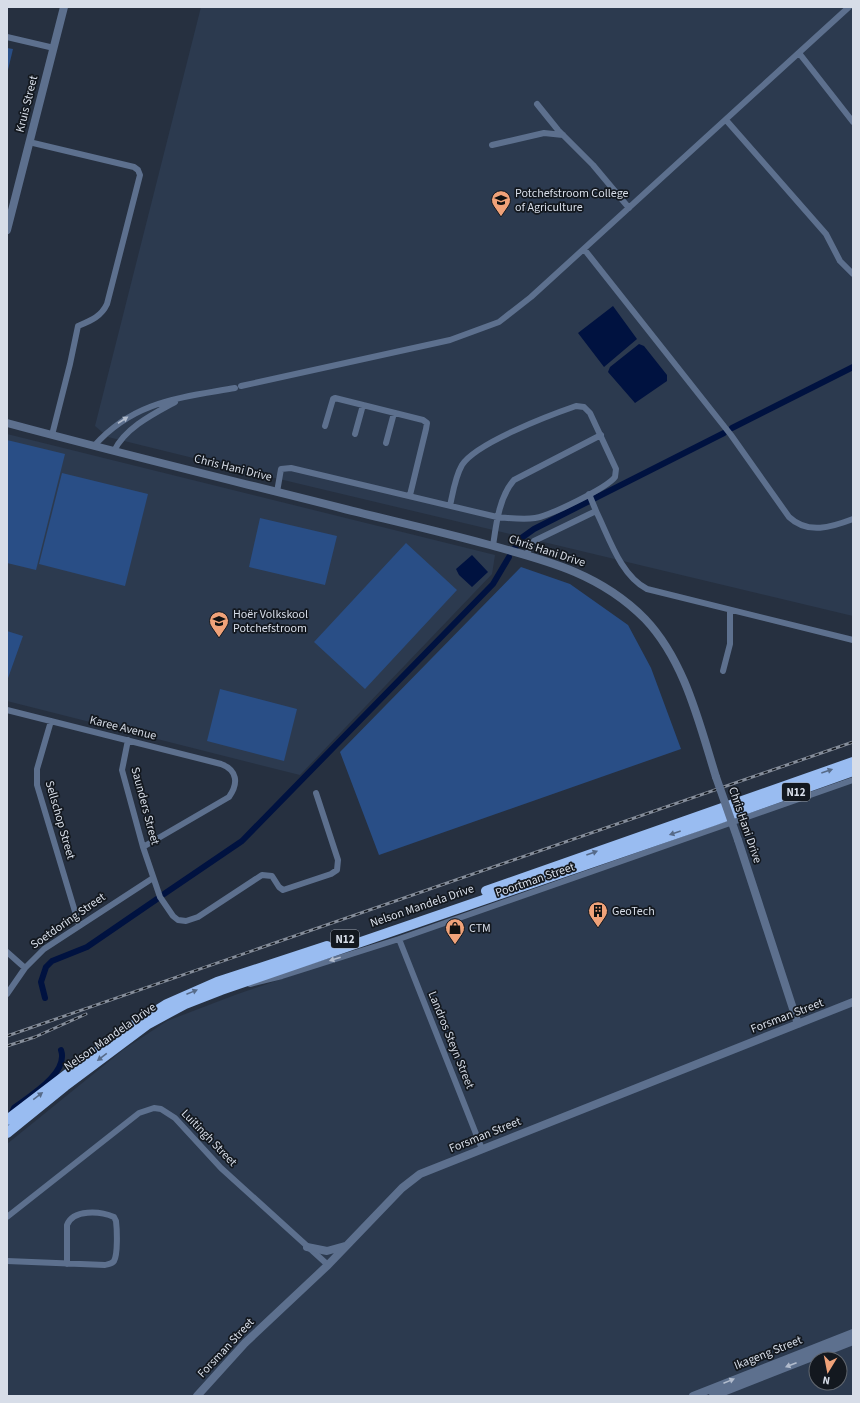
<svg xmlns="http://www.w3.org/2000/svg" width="860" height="1403" viewBox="0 0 860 1403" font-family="'Source Sans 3',sans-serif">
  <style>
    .built { fill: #2c3a4f; fill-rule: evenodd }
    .green { fill: #294e86 }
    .water { fill: #001240 }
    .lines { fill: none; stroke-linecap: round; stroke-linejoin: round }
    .canal { stroke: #001240; stroke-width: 6 }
    .minor { stroke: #5d708e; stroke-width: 6 }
    .tertiary { stroke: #5d708e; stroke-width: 8 }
    .trunk { stroke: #99bcf1; stroke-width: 10 }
    .rail-casing { stroke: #858d9a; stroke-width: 3 }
    .rail { stroke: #13181f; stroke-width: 1.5; stroke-dasharray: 4.5; stroke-linecap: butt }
    .tertiary-bridge { stroke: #5d708e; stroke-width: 8 }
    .oneway { fill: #b2bccd }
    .oneway2 { fill: #566a88 }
    .labels { text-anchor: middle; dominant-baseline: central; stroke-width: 3.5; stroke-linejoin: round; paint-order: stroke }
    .shield { fill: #13181f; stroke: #9ca2ac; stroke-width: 1 }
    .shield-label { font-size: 11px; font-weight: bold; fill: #d7dde8 }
    .street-label { font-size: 12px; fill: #d7dde8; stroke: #13181f }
    .poi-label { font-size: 12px; fill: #d7dde8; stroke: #13181f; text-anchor: start }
  </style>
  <rect width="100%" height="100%" fill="#263040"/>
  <!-- built -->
  <path class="built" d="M201,7H853V616L246,471L108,437L95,426Z
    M7,434L495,555L492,574L300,775L7,701Z
    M853,781V1396H7V1144L123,1050L167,1021L235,995ZM816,1359H840V1383H816Z"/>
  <!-- green -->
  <path class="green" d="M7,48L13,49L7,74Z
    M7,440L65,454L36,570L7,563Z
    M62,473L148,494L125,586L39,564Z
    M260,518L337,536L325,585L249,567Z
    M406,543L457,590L365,689L314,642Z
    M521,567L570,584L628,625L651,668L681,749L379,855L340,752Z
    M7,631L23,636L7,681Z
    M220,689L297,709L284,761L207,741Z"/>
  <!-- water -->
  <path class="water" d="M613,306L637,339L604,367L578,333Z
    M639,344L644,346L667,375V381L635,403L608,372L610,367Z
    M472,555L488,572L472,587L459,575L456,569Z"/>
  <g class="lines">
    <!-- canal -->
    <path class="canal" d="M732,428L853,367
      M515,548L520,539L534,529L724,433
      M164,894L242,841L493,584L509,557
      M45,998L41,982L46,967L52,961L87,947L157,899
      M11,1114L14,1108C30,1096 69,1073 61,1050"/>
    <!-- minor -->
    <path class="minor" d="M7,37L54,48
      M799,53L853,122
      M537,104L558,130L593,165L629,208
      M726,120L826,234L840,261L853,274
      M29,142L134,167L138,170L140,175L107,304C101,317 90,321 78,326L70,364L52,435
      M492,145L544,133L563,135
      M584,249L731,435L789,517C808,535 832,527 853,519
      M241,386L450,340L499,322L531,297L849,7
      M325,426L333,399L335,398L423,420L427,423L426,429L410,495
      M355,434L363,405
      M386,443L394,413
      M94,446C134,401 179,398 235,388
      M114,451C125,428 153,414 175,402
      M277,492L281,469L291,468L497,517C510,518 523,520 535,518C549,516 607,488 615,477L616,469L590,413L584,407L576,406C550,415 476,443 462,465C455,477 453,492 450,506
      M589,494L596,511
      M493,546C496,525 499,497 514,480L601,435
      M527,555L530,545L534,541L596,511C609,537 620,575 647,589L853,640
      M723,671L730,644V610
      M7,710L221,764C237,770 239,783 229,797L143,847
      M51,721L37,769V785L79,925
      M128,740L122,770L143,847L160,897L173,916L178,920L186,921L198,917L262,875L272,876L279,887L283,890L331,874L337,870L338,860L316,793
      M399,939L482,1149
      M7,952L25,968
      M250,984L282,976L399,939L853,780
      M7,994L25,968L44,949L153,878
      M7,1217L139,1113L154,1108L161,1109L175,1118L221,1168L328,1265
      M7,1261L105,1265C108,1264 112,1264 114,1261C118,1254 117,1229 116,1221L114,1217C100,1211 73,1209 67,1225V1264"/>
    <!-- tertiary -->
    <path class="tertiary" d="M7,230L64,7
      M7,423C118,453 230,480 341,508C389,520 438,531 486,544C545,560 600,573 645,619C685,661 699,723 716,777
      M738,840L798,1024
      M307,1247L327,1251L345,1246
      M197,1396L245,1343L328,1265L402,1188L420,1174L853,1002
      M693,1396L853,1333
      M713,1396L853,1341"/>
    <!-- trunk -->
    <path class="trunk" d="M486,891L853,762
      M7,1120L121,1033L167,1004L217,982L327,946
      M7,1133L65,1086L148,1024L185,1004L221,990L713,821L853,771"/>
    <!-- rail casing -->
    <g class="rail-casing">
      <path id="rail" d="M7,1036L853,742
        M7,1046L35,1037L86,1014"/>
    </g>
    <!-- rail -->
    <use href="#rail" class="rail"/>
    <!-- tertiary-bridge -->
    <path class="tertiary-bridge" d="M716,777L738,840"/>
  </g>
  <!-- one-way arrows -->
  <defs><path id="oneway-solid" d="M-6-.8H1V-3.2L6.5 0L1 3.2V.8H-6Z"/></defs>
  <g class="oneway">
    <use href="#oneway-solid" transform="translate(123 420) rotate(-33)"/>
    <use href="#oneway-solid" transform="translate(335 959) rotate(162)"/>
    <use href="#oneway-solid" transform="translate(791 1365) rotate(159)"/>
    <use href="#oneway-solid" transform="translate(729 1381) rotate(-22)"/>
  </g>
  <g class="oneway2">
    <use href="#oneway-solid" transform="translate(827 771) rotate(-19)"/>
    <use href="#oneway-solid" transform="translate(675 833) rotate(161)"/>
    <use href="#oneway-solid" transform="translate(592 853) rotate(-20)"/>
    <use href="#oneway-solid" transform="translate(192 992) rotate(-22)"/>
    <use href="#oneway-solid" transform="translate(102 1057) rotate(143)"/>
    <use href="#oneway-solid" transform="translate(38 1096) rotate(-37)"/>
  </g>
  <!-- icons -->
  <defs>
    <g id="university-pin" transform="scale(1)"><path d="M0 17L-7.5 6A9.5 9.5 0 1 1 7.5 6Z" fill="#f0a279" stroke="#13181f"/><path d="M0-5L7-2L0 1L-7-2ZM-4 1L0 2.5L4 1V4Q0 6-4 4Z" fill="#111"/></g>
    <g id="school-pin" transform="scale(1)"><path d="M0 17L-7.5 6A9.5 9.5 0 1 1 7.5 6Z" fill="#f0a279" stroke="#13181f"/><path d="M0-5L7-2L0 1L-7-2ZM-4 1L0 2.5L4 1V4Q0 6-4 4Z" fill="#111"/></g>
    <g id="building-pin" transform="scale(1)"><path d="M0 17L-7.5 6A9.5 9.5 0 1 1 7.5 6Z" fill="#f0a279" stroke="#13181f"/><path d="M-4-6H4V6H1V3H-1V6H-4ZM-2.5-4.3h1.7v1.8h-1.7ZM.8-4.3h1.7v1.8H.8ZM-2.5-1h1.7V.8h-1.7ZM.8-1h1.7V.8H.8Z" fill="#111"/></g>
    <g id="shop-pin" transform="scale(1)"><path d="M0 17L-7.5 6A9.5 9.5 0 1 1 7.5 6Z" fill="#f0a279" stroke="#13181f"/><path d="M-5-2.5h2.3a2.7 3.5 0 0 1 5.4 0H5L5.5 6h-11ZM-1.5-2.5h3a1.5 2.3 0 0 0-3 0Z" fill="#111"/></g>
  </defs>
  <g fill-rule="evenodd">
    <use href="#university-pin" x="501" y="200"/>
    <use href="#school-pin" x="219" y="621"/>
    <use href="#building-pin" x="598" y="911"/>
    <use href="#shop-pin" x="455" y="928"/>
  </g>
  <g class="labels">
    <!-- shield labels -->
    <g class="shield">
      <rect x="782" y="783" width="28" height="18" rx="3"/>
      <rect x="331" y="930" width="28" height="18" rx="3"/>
    </g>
    <g class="shield-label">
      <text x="796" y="792">N12</text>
      <text x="345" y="939">N12</text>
    </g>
    <!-- street labels -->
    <g class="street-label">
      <text transform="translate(27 104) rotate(-76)">Kruis Street</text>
      <text transform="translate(233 468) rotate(14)">Chris Hani Drive</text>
      <text transform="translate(547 551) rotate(18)">Chris Hani Drive</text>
      <text transform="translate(123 728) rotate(14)">Karee Avenue</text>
      <text transform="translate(145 806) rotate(75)">Saunders Street</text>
      <text transform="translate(60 820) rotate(74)">Sellschop Street</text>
      <text transform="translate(745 825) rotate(71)">Chris Hani Drive</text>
      <text transform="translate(535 880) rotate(-19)">Poortman Street</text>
      <text transform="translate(422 906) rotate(-19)">Nelson Mandela Drive</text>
      <text transform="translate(68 921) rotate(-35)">Soetdoring Street</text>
      <text transform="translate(787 1016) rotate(-21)">Forsman Street</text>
      <text transform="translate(110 1037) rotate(-35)">Nelson Mandela Drive</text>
      <text transform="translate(451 1040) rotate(68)">Landros Steyn Street</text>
      <text transform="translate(485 1135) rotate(-22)">Forsman Street</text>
      <text transform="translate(209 1138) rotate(46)">Luitingh Street</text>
      <text transform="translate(226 1348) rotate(-47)">Forsman Street</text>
      <text transform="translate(768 1353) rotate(-22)">Ikageng Street</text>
    </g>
    <!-- poi labels -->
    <g class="poi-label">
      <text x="515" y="193">Potchefstroom College<tspan x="515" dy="14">of Agriculture</tspan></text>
      <text x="233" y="614">Hoër Volkskool<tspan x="233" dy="14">Potchefstroom</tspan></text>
      <text x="612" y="911">GeoTech</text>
      <text x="469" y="928">CTM</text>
    </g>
  </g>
  <!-- border -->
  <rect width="860" height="1403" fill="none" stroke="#d7dde8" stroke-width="16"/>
  <!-- north arrow -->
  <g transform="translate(828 1371) rotate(190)"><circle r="19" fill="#13181f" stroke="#61676f"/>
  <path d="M0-3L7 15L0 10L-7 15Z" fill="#f0a279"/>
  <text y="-6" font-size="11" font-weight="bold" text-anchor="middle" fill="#d7dde8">N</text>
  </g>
</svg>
